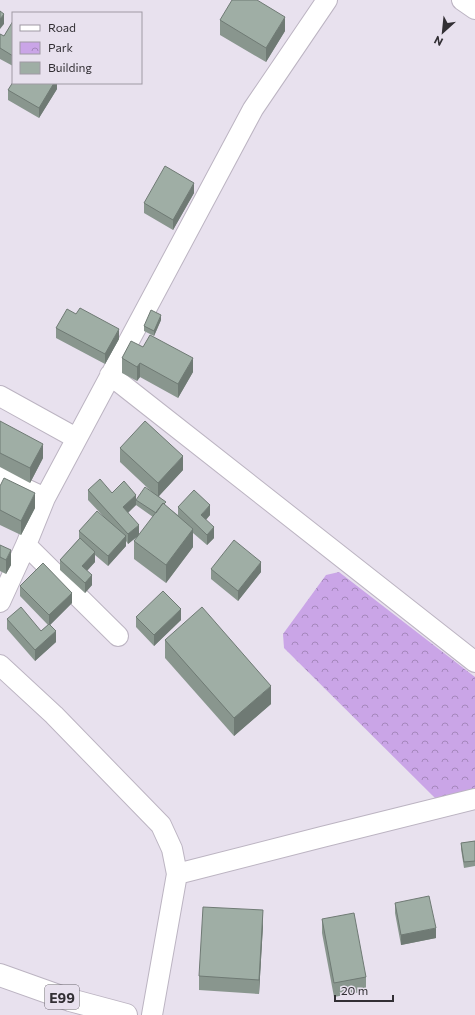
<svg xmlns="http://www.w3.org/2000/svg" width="475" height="1015" viewBox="0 0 475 1015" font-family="Commissioner,sans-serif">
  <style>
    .park { fill: url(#park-crowns) }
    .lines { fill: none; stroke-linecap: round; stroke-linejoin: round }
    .minor-casing { stroke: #bcb4c2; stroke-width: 22 }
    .trunk-casing { stroke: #bcb4c2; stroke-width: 24 }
    .minor { stroke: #fff; stroke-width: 20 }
    .trunk { stroke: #fff; stroke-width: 22 }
    .wall { fill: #89968e; fill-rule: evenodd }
    .shaded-wall { fill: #6f7a74 }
    .building { fill: #9faea5; stroke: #6f7a74 }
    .labels { text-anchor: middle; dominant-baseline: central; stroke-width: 3; stroke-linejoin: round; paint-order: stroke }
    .shield { fill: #e8e1ee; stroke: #69646c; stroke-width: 1 }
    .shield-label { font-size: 14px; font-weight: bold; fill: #322f34 }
  </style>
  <defs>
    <pattern id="park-crowns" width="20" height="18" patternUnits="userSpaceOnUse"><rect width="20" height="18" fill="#caa5e7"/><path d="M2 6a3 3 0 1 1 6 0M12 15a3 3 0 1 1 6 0" fill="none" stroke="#a587bc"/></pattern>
  </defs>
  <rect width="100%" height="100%" fill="#e8e1ee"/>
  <!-- park -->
  <path class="park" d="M339,572L475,677V790L436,799L284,648L283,634L326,575Z"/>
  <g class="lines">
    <!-- minor casing -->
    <g class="minor-casing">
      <path id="minor" d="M462,0L475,9
        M110,375L475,662
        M0,396L76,438
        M0,477L45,498
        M26,545L118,636
        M0,602L26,545L45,498L253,109L327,0
        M0,665L54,715L161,825L172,849L177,874L152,1015
        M177,874L322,837L475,799"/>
    </g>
    <!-- trunk casing -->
    <g class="trunk-casing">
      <path id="trunk" d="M0,975L70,1000L126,1015"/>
    </g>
    <!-- minor -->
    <use href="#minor" class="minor"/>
    <!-- trunk -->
    <use href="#trunk" class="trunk"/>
  </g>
  <!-- wall -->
  <path class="wall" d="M220,20L285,31L266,62L220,35Z
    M13,21V66L0,59V34L4,36Z
    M57,83V89L39,118L8,100V90Z
    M194,193L173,230L144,213V203Z
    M161,320L154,336L144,331V326Z
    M56,328L119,339L105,364L56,338Z
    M143,347L193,372L178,398L140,377L137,381L122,373V358Z
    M0,421L43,458L30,483L0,467Z
    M120,448L183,470L159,496L166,506L178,515V507L210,515L206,520L214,538L207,545L193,533V547L166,583L134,559V541L138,536L128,544L126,541V546L108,566L95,555V562L87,571L92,585L85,593L60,570V560L79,539V531L104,517L88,500V490L112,493L136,500L153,493L120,462ZM136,505L153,517L139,535L128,513Z
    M0,486L35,508L21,535L0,525Z
    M0,545L11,565L6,574L0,571Z
    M211,569L261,572L238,601L211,579Z
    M20,586L72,603L50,625L56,642L35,661L7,629V619L41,631L48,625L20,596Z
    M136,617L181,620L154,646L136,627Z
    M165,640L271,704L234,736L165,658Z
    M475,841V866L464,868L461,849V843Z
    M395,903L436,938L401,945L395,913Z
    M322,919L366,977V991L334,997L322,933Z
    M263,925L259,994L199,990V976Z"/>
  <!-- shaded-wall -->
  <path class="shaded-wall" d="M4,14V24L0,29V19Z
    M285,17V31L266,62V48Z
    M54,83H57V89L39,118V108Z
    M194,183V193L173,230V220Z
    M161,315V320L154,336V331Z
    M119,329V339L105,364V354Z
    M193,358V372L178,398V384Z
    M140,363V377L137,381V367Z
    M43,444V458L30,483V468Z
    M183,456V470L158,497V483Z
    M35,493V508L21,535V521Z
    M136,495V505L123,517V507Z
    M210,505V515L201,525V515Z
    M139,525V535L128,544V534Z
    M214,527V538L207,545V535Z
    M193,529V547L166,583V565Z
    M126,536V546L108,566V556Z
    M11,550V565L6,574V560Z
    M95,552V562L82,576V566Z
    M261,562V572L238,601V591Z
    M92,575V585L85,593V583Z
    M72,593V603L49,626V615Z
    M181,609V620L154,646V635Z
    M56,631V642L35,661V650Z
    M271,686V704L234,736V718Z
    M263,910V925L259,994V980Z
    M436,928V938L401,945V935Z"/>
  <!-- building -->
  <path class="building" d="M232,0H257L285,17L266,48L220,20Z
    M0,11L4,14L0,19Z
    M13,21V56L0,48V34L4,36Z
    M13,82V83H54L39,108L8,90Z
    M165,166L194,183L173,220L144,203Z
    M80,308L119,329L105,354L56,328L67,309L76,314Z
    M151,310L161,315L154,331L144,326Z
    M150,335L193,358L178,384L140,363L137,367L122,358L131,341L143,347Z
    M0,421L43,444L30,468L0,453Z
    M145,421L183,456L158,483L120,448Z
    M4,478L35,493L21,521L0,510V486Z
    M100,479L112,493L124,481L136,495L123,507L139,525L128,534L88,490Z
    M145,487L166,502L164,504L163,503L156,513L136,500Z
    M194,490L210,505L201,515L214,527L207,535L178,507Z
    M163,503L193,529L166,565L134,541Z
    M97,511L126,536L108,556L79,531Z
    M80,538L95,552L82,566L92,575L85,583L60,560Z
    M234,540L261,562L238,591L211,569Z
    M0,545L11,550L6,560L0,557Z
    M43,563L72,593L49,615L20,586Z
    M163,591L181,609L154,635L136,617Z
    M21,607L41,631L49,624L56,631L35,650L7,619Z
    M202,607L271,686L234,718L165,640Z
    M475,841V861L464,862L461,843Z
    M429,896L436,928L401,935L395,903Z
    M203,907L263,910L259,980L199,976Z
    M354,913L366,977L334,983L322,919Z"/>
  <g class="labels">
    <!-- shield labels -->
    <rect class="shield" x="45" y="985" width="34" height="24" rx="3"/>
    <g class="shield-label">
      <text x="62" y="997">E99</text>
    </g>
  </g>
  <!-- legend -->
  <rect x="12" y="12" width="130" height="72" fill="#e8e1ee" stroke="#9f9aa4"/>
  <rect x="20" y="25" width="20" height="6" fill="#ffffff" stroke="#9f9aa4"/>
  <text x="48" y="32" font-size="12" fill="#322f34">Road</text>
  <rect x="20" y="42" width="20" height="12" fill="url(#park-crowns)" stroke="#9f9aa4"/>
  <text x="48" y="52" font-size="12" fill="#322f34">Park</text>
  <rect x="20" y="62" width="20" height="12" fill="#9faea5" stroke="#9f9aa4"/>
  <text x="48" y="72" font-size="12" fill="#322f34">Building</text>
  <!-- north arrow -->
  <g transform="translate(443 32) rotate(207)" stroke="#e8e1ee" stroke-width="3" paint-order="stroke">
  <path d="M0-3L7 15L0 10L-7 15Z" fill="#322f34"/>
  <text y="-6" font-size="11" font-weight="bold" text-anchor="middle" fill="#322f34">N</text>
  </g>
  <!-- scale -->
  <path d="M335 995v6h58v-6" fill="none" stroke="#322f34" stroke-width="2"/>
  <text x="341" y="995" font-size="12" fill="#322f34" stroke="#e8e1ee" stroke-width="3" paint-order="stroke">20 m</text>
</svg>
